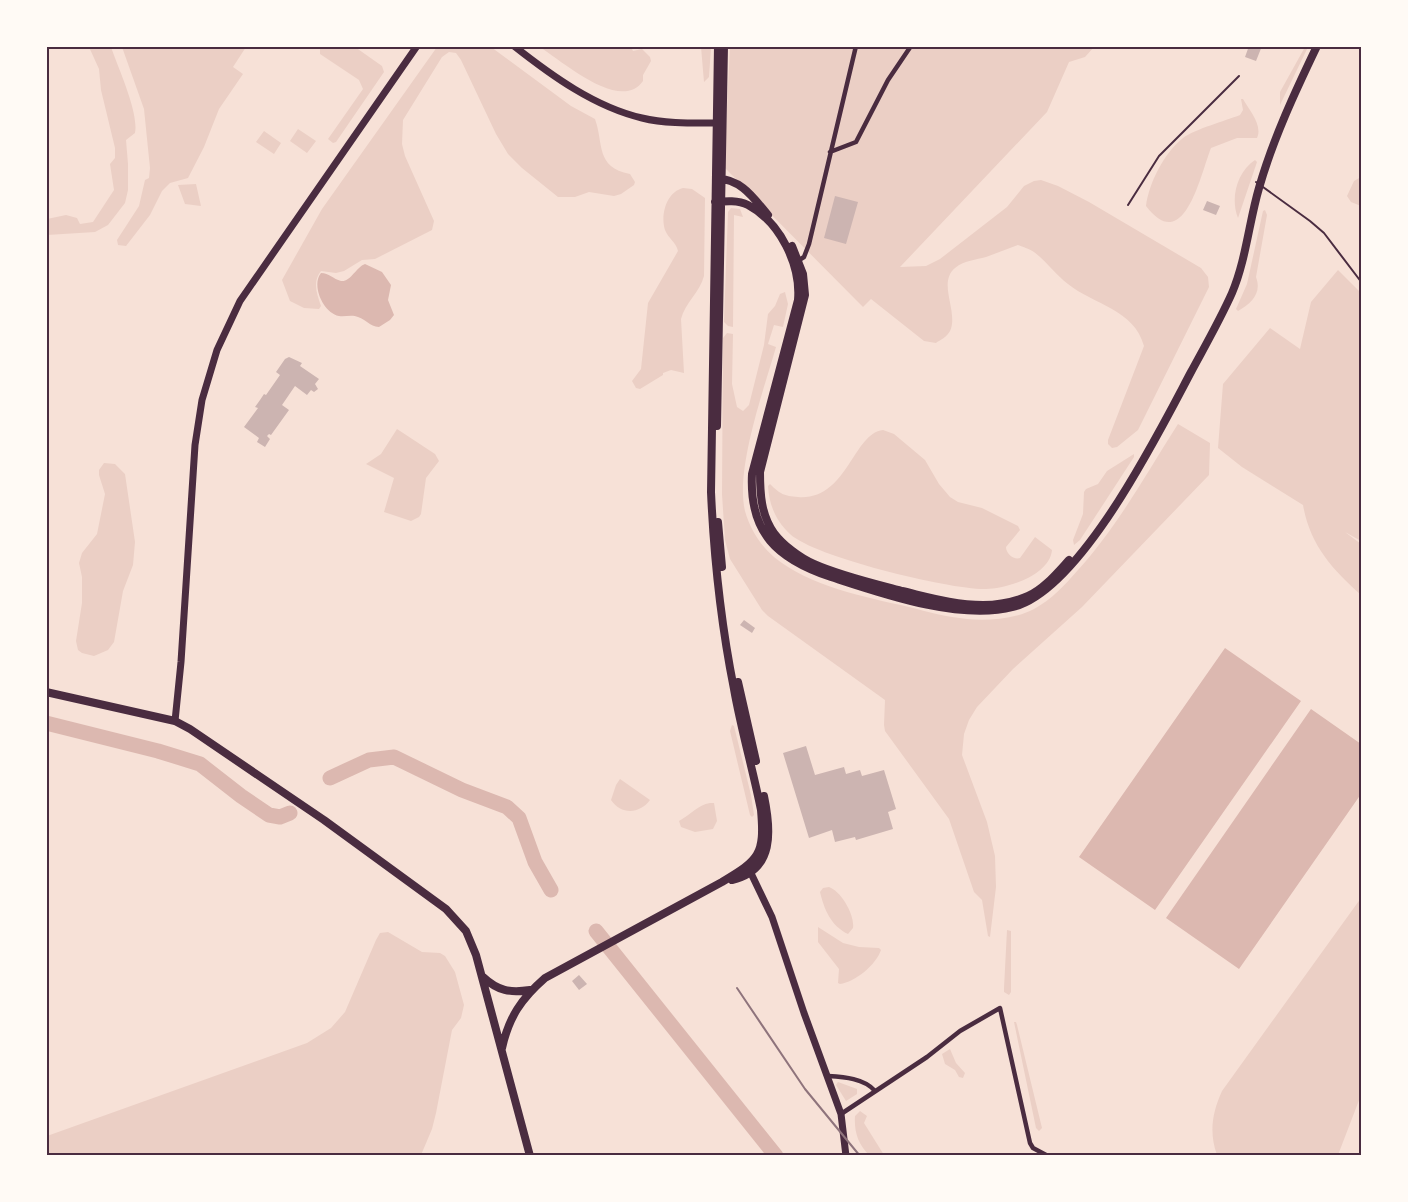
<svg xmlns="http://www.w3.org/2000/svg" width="1408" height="1202" viewBox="0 0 1408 1202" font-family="'Fira Sans',sans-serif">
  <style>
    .green { fill: #ebcfc5 }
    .water { fill: #dcb8b0 }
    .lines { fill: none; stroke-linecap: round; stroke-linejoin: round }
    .river { stroke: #dcb8b0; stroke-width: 15 }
    .building { fill: #ccb4b1 }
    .service { stroke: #4a2c40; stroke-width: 2 }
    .minor { stroke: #4a2c40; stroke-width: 4.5 }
    .secondary { stroke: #4a2c40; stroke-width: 7 }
    .primary { stroke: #4a2c40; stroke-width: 8 }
    .rail { stroke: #8f747c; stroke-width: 2 }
    .neatline { fill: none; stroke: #4a2c40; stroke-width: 2 }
  </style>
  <rect width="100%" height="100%" fill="#f7e1d7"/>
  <!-- green -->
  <path class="green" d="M89,47H111C118,68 139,112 135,133L126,140L128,164V190L125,203L108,225L95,232L47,235V219L66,215L77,218L80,224L93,222L114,190L110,164L115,158V148L101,90L99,69Z
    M122,47H246L233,67L243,74L219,109L204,147L188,178L170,183L162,191L150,215L126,246L118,245L117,240L139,206L145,180L149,178L150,168L144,109Z
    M320,47H355L382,66L384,72L336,142L333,143L328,139L363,89L359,80L320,54Z
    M437,47H491L571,106L595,119C604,144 595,167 630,174L635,182L634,185L621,194L614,196L589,192L575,197H558L522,168L508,154L496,134L461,60L456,53L449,52L442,57L403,120L402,144L405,156L434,221L432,230L375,259L362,260L344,271L336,273L321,271C312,282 317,294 321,306L319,309L304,308L290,301L282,280L322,209Z
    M540,47H631L633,51L642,49L650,57L651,61L643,75V81C621,113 563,62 540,47Z
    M701,47H711L709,77L704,82Z
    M730,47H1094L1085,57L1069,62L1047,112L900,267L926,266L940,259L1007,207L1024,186L1034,181L1041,180L1058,186L1089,202L1201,268L1208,277L1209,287L1138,430L1117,447L1112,448L1108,444V440L1144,346C1134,309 1094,305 1068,284C1056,275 1046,261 1034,252C1030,249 1023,247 1018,245C1007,249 997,253 986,257C976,260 965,260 955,268C937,283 959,312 950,331C947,337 940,340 936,343L924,341L871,299L863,307L724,167Z
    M1305,47H1308L1280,105V92Z
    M1241,99H1243C1249,110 1263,125 1257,138H1237L1211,148C1200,176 1184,256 1146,206C1149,183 1164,153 1183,138C1195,129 1225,121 1240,115L1243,110Z
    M298,129L316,141L307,153L290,141Z
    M264,131L281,143L274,154L256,142Z
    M1255,160L1257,162L1238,218C1230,198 1237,172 1255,160Z
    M1361,177V206L1351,202L1347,196L1354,181Z
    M196,184L201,206L185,204L178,185Z
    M683,188L692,189L705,198L704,276C700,292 685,303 681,319L684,373L671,370L663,373V375L640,389L636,388L632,381L641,369L648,303L678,251C676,242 668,238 665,230C660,214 667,192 683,188Z
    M731,208L740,209L743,217L734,215L733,327L728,326L724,322L728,212Z
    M1265,210L1267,215L1256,277C1262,293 1252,303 1238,311L1236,309L1247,284L1263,211Z
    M1338,270L1361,293V541L1345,532L1361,544V595C1332,569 1310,545 1303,505L1242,467L1218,448L1223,384L1270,328L1300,349L1311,302Z
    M785,292L788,304L783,327L774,325L768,344L776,347C764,389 735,470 745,511C750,529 760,545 774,557C809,586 865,597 909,607C928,612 947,617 967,619C987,621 1016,619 1034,609C1051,600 1065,585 1078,570C1118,526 1146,474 1178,424L1210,443L1209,475L1082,607L1013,669L977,707L969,720L964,734L962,755L987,822L995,856L996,887L990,937L988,936L982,900L974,892L949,819L885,731L884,725L885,700L768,616L762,610L730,559L725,540L722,494L723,338L727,333L733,334L732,384L737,407L743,411L749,405L764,345L768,314L775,306L780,294Z
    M397,429L435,454L439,461L426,478L421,514L419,517L411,521L384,512L394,478L366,464L381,454Z
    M883,430L894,434L925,460L939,484L950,497L958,502L982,508L1018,526L1020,530L1006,547C1006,554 1014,560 1020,558L1035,537L1052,550C1050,575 1007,589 986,589C951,590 814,557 790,534C776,521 769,505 768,486L770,484C780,494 784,496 798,497C847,501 853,433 883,430Z
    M1134,454V457L1080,540L1074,545L1073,540L1083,514L1084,492L1086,489L1098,484L1107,471Z
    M104,463L115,464L125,474L135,542L133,565L123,591L114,642L108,650L94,656L82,653L78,650L76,641L82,603V577L79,563L82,553L97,534L105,494L99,475V470Z
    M732,725L734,726L751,795L754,815L752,817L750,815L730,731Z
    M620,779L650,800C640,814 621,815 611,800L616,785Z
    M710,803H714L717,821L713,829L695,832L681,827L679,821C690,815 698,805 710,803Z
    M829,887C841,891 855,915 853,928L848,934C831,926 824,909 820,892L823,888Z
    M1361,898V1095L1338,1155H1217C1209,1133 1212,1113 1222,1091Z
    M818,927L843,943L859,947L879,948L881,950C876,965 855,982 840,984L838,983L839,969L818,942Z
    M1007,930L1011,931V992L1009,995L1004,992V988Z
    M388,932L422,952L440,953L445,956L455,972L464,1005L461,1018L452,1030L436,1113L432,1129L421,1155H47V1136L307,1043L331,1028L345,1012L376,940L380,933Z
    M1014,1022H1016L1017,1025L1042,1128L1039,1131L1036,1128Z
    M950,1049L956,1063L965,1073L963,1078L959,1077L955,1070L945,1064L942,1054Z
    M838,1082L857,1089V1094L846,1101L836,1085Z
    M860,1111L867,1116L864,1123L884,1155H869C858,1144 854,1132 855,1116Z"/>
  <!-- water -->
  <path class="water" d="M365,264L382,272L391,285L388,300L394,315L390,320L379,327C369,326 367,320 358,317C352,314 345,317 339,316C323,313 311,285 321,273C329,273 333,279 341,281C351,282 356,267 365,264Z
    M1225,648L1301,701L1155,910L1079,857Z
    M1311,709L1361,744V794L1239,969L1166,918Z"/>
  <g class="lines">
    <!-- river -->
    <path class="river" d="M46,723L158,751L200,764L241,796L269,815L280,817L290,813
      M330,778L369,760L394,757L462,790L507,807L519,818L535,862L551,890
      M596,931L776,1156"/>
  </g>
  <!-- building -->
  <path class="building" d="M1249,46H1262L1256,61L1245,57Z
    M835,196L858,202L846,244L824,238Z
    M1207,201L1220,206L1216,215L1203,210Z
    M289,357L302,363L300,366L319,379L315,384L318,389L314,392L311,390L307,395L295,386L282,405L289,410L271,435L269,434L267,436L270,439L265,447L257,442L259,438L244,427L258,408L255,407L260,400L264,394L266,395L280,375L276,372L285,359Z
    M744,620L755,628L752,633L740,625Z
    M806,746L815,775L844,767L846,774L860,770L862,776L884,770L896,809L888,812L893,829L856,840L855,837L835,842L832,830L809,838L783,753Z
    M579,975L587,984L579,990L572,981Z"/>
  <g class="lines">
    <!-- service -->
    <path class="service" d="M1256,182L1310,221L1324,233L1362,283
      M1128,205L1159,156L1239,76"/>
    <!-- minor -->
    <path class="minor" d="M830,152L856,142L888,80L911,46
      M796,262L804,257L809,244L856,46
      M827,1076C843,1077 864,1078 875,1091
      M841,1114L927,1057L960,1031L1000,1008L1030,1143L1033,1148L1048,1156"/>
    <!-- secondary -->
    <path class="secondary" d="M514,46C552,76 595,107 642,118C666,124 694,123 720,123
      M175,721L181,662L195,445L202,400L217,350L240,301L417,46
      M748,867L772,917L804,1013L841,1114L846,1156"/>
    <!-- primary -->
    <path class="primary" d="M716,178C742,180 752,196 768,215
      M715,202C726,201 738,200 748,205C780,222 801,265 798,300L752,474C749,533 777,559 831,577C883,594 960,621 1013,607C1081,590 1159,432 1191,372C1205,346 1220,320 1232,293C1246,260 1249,222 1259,188C1273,139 1295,92 1317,46
      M792,246L803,274L805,295L760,472C760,493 761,515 774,533C783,545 800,558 814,564C841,576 872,583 902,591C928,597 955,605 983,605C997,605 1014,602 1028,596C1044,589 1057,573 1069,560
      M717,426L724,46
      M718,522L722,567
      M738,682L756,761
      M46,692L175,721L190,729L324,820L446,909L466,931L476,955L530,1156
      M732,880C775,870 771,830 764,796
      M483,977C498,991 510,993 530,990
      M502,1048C509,1017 521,999 545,978L722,882C759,860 765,855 761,810C753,770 741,729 734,689C721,624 714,558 711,492L718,46"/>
    <!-- rail -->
    <path class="rail" d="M737,988L805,1089L860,1156"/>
  </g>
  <!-- border -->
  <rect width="1408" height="1202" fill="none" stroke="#fffaf5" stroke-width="96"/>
  <rect x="48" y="48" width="1312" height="1106" class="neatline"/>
</svg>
